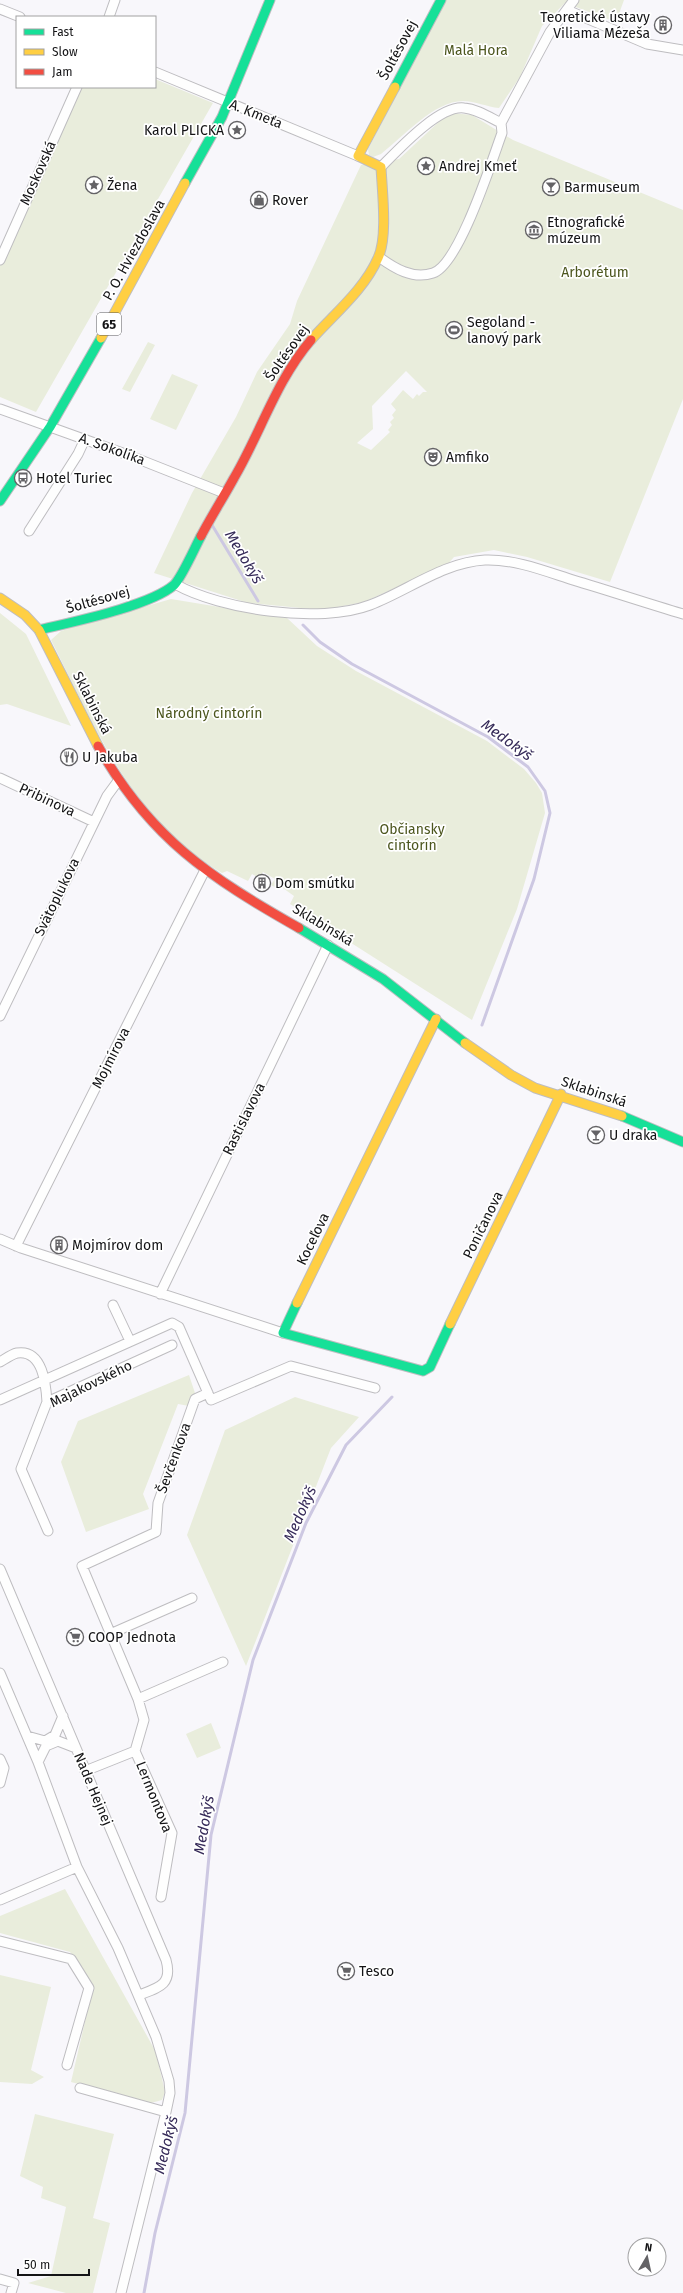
<svg xmlns="http://www.w3.org/2000/svg" width="683" height="2293" viewBox="0 0 683 2293" font-family="'Fira Sans',sans-serif">
  <style>
    .green { fill: #e9eddc; fill-rule: evenodd }
    .lines { fill: none; stroke-linecap: round; stroke-linejoin: round }
    .stream { stroke: #cdc8e2; stroke-width: 3 }
    .street-casing { stroke: #bebdc0; stroke-width: 11 }
    .fast-casing { stroke: #bebdc0; stroke-width: 11 }
    .slow-casing { stroke: #bebdc0; stroke-width: 11 }
    .jam-casing { stroke: #bebdc0; stroke-width: 11 }
    .street { stroke: #fefefe; stroke-width: 9 }
    .fast { stroke: #16e098; stroke-width: 9 }
    .slow { stroke: #ffcf43; stroke-width: 9 }
    .jam { stroke: #f24e42; stroke-width: 9 }
    .labels { text-anchor: middle; dominant-baseline: central; stroke-width: 3.5; stroke-linejoin: round; paint-order: stroke }
    .shield { fill: #fff; stroke: #5a5a5c; stroke-width: 1 }
    .shield-label { font-size: 13px; font-weight: bold; fill: #141416 }
    .poi-label { font-size: 14px; fill: #141416; stroke: #fff; text-anchor: start }
    .street-label { font-size: 14px; fill: #141416; stroke: #fff }
    .park-label { font-size: 14px; fill: #4c561e; stroke: #fff }
    .water-label { font-size: 15px; font-style: italic; fill: #362b59; stroke: #fff }
  </style>
  <rect width="100%" height="100%" fill="#f8f7fb"/>
  <!-- green -->
  <path class="green" d="M446,0H624L616,22L565,3L542,26L520,77L499,108C487,107 475,101 463,101C434,101 403,137 381,154L373,157L369,155L368,149Z
    M155,79L213,103L36,412L0,397V265L79,87H155Z
    M452,113L472,115L513,140L683,210V399L610,582L527,557L494,550L454,557L448,564L364,602L322,610L248,603L154,573L192,493L236,417L257,372L290,324L297,301L361,165L399,159L444,117ZM406,371L427,392H423L419,396L417,394L413,399L403,390L391,404L396,410L392,415L394,418L390,422L392,425L388,430L390,432L371,450L357,443L373,429L372,406Z
    M148,342L155,345L130,392L122,389Z
    M172,374L198,385L176,430L150,419Z
    M171,599L287,618L317,646L356,671L487,741L524,769L536,783L542,793L545,813L517,909L472,1020L290,904L294,896L280,886L278,889L271,885L275,879L263,872L259,878L252,874L248,881L227,871L222,873C133,821 95,728 51,640L61,631Z
    M0,613L26,634L71,726L7,704L0,705Z
    M189,1375L195,1393L189,1406L178,1404L143,1494L149,1509L86,1532L61,1462L78,1421Z
    M295,1397L359,1417L331,1448L246,1666L187,1535L225,1430Z
    M211,1723L221,1748L197,1758L186,1734Z
    M65,1889L156,2052L165,2092L162,2100L151,2103L71,2082L93,1987L70,1952L0,1933V1916Z
    M0,1975L51,1987L31,2070L44,2077L32,2084L0,2082Z
    M35,2114L114,2134L93,2218L110,2223L93,2293H66L28,2283L51,2276L66,2207L41,2198L43,2187L20,2176Z"/>
  <g class="lines">
    <!-- stream -->
    <path class="stream" d="M212,525L258,601
      M303,625L320,642L352,664L488,737L528,767L545,791L550,813L534,879L482,1025
      M144,2293L155,2233L185,2113L211,1835L253,1660L306,1523L346,1445L392,1397"/>
    <!-- street casing -->
    <g class="street-casing">
      <path id="street" d="M0,9L20,17
        M567,10L647,44L683,50
        M109,17L115,0
        M155,72L358,156
        M381,167C398,150 439,105 464,108C477,109 489,117 501,123
        M379,257C394,268 413,280 433,273C459,265 492,160 502,133L501,123L550,32L574,0
        M0,260L77,87
        M0,409L128,455L224,493
        M29,531L78,454L85,439
        M175,584C221,610 320,624 370,605C407,591 444,562 485,560C515,559 545,571 573,580C610,591 646,603 683,614
        M0,778L94,822
        M0,1016L107,796L118,781
        M0,1239L21,1248L283,1333
        M16,1246L205,870
        M160,1294L328,945
        M113,1305L130,1341
        M0,1362C5,1359 12,1354 17,1353C43,1349 46,1385 47,1402
        M0,1400L172,1323L179,1327L211,1400L291,1366L375,1388
        M48,1531L21,1469L47,1402L172,1345
        M0,1569L166,1960C173,1985 158,1988 139,1995
        M110,1634L192,1598
        M0,1673L38,1762L77,1867L118,1948L156,2037L169,2081L170,2093L166,2112
        M138,1699L223,1662
        M27,1736L45,1741L55,1735L63,1716
        M0,1759L4,1768L0,1783
        M38,1762L46,1746L58,1741L76,1748
        M85,1771L135,1751
        M161,1897L172,1833L135,1751L144,1720L138,1699L82,1566L156,1532L158,1503L195,1399L208,1393
        M0,1900L77,1867
        M0,1941L71,1959L89,1988L67,2065
        M80,2088L166,2112L121,2293
        M0,2279L14,2283L11,2293"/>
    </g>
    <!-- fast casing -->
    <g class="fast-casing">
      <path id="fast" d="M395,87L441,0
        M185,183L222,117L270,0
        M0,501L50,427L101,338
        M39,630C72,622 150,606 174,585C182,577 195,547 201,536
        M299,928L383,979L465,1043
        M622,1116L683,1142
        M297,1303L283,1333L423,1371L430,1367L450,1324"/>
    </g>
    <!-- slow casing -->
    <g class="slow-casing">
      <path id="slow" d="M101,338L185,183
        M311,340C334,314 364,290 378,258C388,237 382,190 381,167L358,156L395,87
        M0,598L25,615L39,630L98,746
        M465,1043L511,1075L535,1088L622,1116
        M297,1303L436,1019
        M450,1324L561,1094"/>
    </g>
    <!-- jam casing -->
    <g class="jam-casing">
      <path id="jam" d="M201,536C211,517 223,498 234,478C261,432 276,381 311,340
        M98,746C150,838 209,877 299,928"/>
    </g>
    <!-- street -->
    <use href="#street" class="street"/>
    <!-- fast -->
    <use href="#fast" class="fast"/>
    <!-- slow -->
    <use href="#slow" class="slow"/>
    <!-- jam -->
    <use href="#jam" class="jam"/>
  </g>
  <!-- icons -->
  <defs>
    <g id="building-ring" transform="scale(0.9)"><circle r="9.5" fill="#fff" stroke="#646366" stroke-width="1.5"/><path d="M-4-6H4V6H1V3H-1V6H-4ZM-2.5-4.3h1.7v1.8h-1.7ZM.8-4.3h1.7v1.8H.8ZM-2.5-1h1.7V.8h-1.7ZM.8-1h1.7V.8H.8Z" fill="#646366"/></g>
    <g id="sight-ring" transform="scale(0.9)"><circle r="9.5" fill="#fff" stroke="#646366" stroke-width="1.5"/><path d="M0-6L1.8-2.2L6-1.7L2.9 1.2L3.7 5.4L0 3.3L-3.7 5.4L-2.9 1.2L-6-1.7L-1.8-2.2Z" fill="#646366"/></g>
    <g id="bar-ring" transform="scale(0.9)"><circle r="9.5" fill="#fff" stroke="#646366" stroke-width="1.5"/><path d="M-6-5H6L.8 .8V4.5H3.5V6h-7V4.5H-.8V.8Z" fill="#646366"/></g>
    <g id="shop-ring" transform="scale(0.9)"><circle r="9.5" fill="#fff" stroke="#646366" stroke-width="1.5"/><path d="M-5-2.5h2.3a2.7 3.5 0 0 1 5.4 0H5L5.5 6h-11ZM-1.5-2.5h3a1.5 2.3 0 0 0-3 0Z" fill="#646366"/></g>
    <g id="museum-ring" transform="scale(0.9)"><circle r="9.5" fill="#fff" stroke="#646366" stroke-width="1.5"/><path d="M0-6L6-3V-2H-6V-3ZM-5-1h2V3h-2ZM-1-1h2V3h-2ZM3-1h2V3H3ZM-6 4H6V6H-6Z" fill="#646366"/></g>
    <g id="stadium-ring" transform="scale(0.9)"><circle r="9.5" fill="#fff" stroke="#646366" stroke-width="1.5"/><path d="M0-5a6.5 5 0 1 0 0 10a6.5 5 0 1 0 0-10ZM-3.5-1.8h7v3.6h-7Z" fill="#646366"/></g>
    <g id="theatre-ring" transform="scale(0.9)"><circle r="9.5" fill="#fff" stroke="#646366" stroke-width="1.5"/><path d="M-5-5.5Q0-4 5-5.5V0Q5 5 0 6Q-5 5-5 0ZM-3.3-2.5H-1v1.5H-3.3ZM1-2.5H3.3v1.5H1ZM-2.8 1Q0 5.5 2.8 1Z" fill="#646366"/></g>
    <g id="bus-ring" transform="scale(0.9)"><circle r="9.5" fill="#fff" stroke="#646366" stroke-width="1.5"/><path d="M-5-6H5V4H4V6H2V4H-2V6H-4V4H-5ZM-3.5-4V0h7V-4ZM-3.5 1.2v1.5H-2V1.2ZM2 1.2v1.5H3.5V1.2Z" fill="#646366"/></g>
    <g id="restaurant-ring" transform="scale(0.9)"><circle r="9.5" fill="#fff" stroke="#646366" stroke-width="1.5"/><path d="M-5-6h1v4h1v-4h1v4h1v-4h1v5L-1.5 .5V6h-2V.5L-5-1ZM5-6V6H3V1.5H1.5Q1.5-4 5-6Z" fill="#646366"/></g>
    <g id="supermarket-ring" transform="scale(0.9)"><circle r="9.5" fill="#fff" stroke="#646366" stroke-width="1.5"/><path d="M-6-5.5h2.5l.6 2H6L4.5 2H-2.5L-4.4-4H-6ZM-1.5 3.2a1.3 1.3 0 1 0 .1 0ZM3 3.2a1.3 1.3 0 1 0 .1 0Z" fill="#646366"/></g>
  </defs>
  <g fill-rule="evenodd">
    <use href="#building-ring" x="663" y="25"/>
    <use href="#sight-ring" x="237" y="130"/>
    <use href="#sight-ring" x="426" y="166"/>
    <use href="#sight-ring" x="94" y="185"/>
    <use href="#bar-ring" x="551" y="187"/>
    <use href="#shop-ring" x="259" y="200"/>
    <use href="#museum-ring" x="534" y="230"/>
    <use href="#stadium-ring" x="454" y="330"/>
    <use href="#theatre-ring" x="433" y="457"/>
    <use href="#bus-ring" x="23" y="478"/>
    <use href="#restaurant-ring" x="69" y="757"/>
    <use href="#building-ring" x="262" y="883"/>
    <use href="#bar-ring" x="596" y="1135"/>
    <use href="#building-ring" x="59" y="1245"/>
    <use href="#supermarket-ring" x="75" y="1637"/>
    <use href="#supermarket-ring" x="346" y="1971"/>
  </g>
  <g class="labels">
    <!-- shield labels -->
    <rect class="shield" x="97" y="313" width="24" height="22" rx="3"/>
    <g class="shield-label">
      <text x="109" y="324">65</text>
    </g>
    <!-- poi labels -->
    <g class="poi-label">
      <text x="650" y="17" text-anchor="end">Teoretické ústavy<tspan x="650" dy="16">Viliama Mézeša</tspan></text>
      <text x="224" y="130" text-anchor="end">Karol PLICKA</text>
      <text x="439" y="166">Andrej Kmeť</text>
      <text x="107" y="185">Žena</text>
      <text x="564" y="187">Barmuseum</text>
      <text x="272" y="200">Rover</text>
      <text x="547" y="222">Etnografické<tspan x="547" dy="16">múzeum</tspan></text>
      <text x="467" y="322">Segoland -<tspan x="467" dy="16">lanový park</tspan></text>
      <text x="446" y="457">Amfiko</text>
      <text x="36" y="478">Hotel Turiec</text>
      <text x="82" y="757">U Jakuba</text>
      <text x="275" y="883">Dom smútku</text>
      <text x="609" y="1135">U draka</text>
      <text x="72" y="1245">Mojmírov dom</text>
      <text x="88" y="1637">COOP Jednota</text>
      <text x="359" y="1971">Tesco</text>
    </g>
    <!-- street labels -->
    <g class="street-label">
      <text transform="translate(398 50) rotate(-62)">Šoltésovej</text>
      <text transform="translate(256 114) rotate(22)">A. Kmeťa</text>
      <text transform="translate(38 173) rotate(-66)">Moskovská</text>
      <text transform="translate(134 250) rotate(-61)">P. O. Hviezdoslava</text>
      <text transform="translate(287 353) rotate(-55)">Šoltésovej</text>
      <text transform="translate(112 449) rotate(20)">A. Sokolíka</text>
      <text transform="translate(98 600) rotate(-16)">Šoltésovej</text>
      <text transform="translate(92 703) rotate(63)">Sklabinská</text>
      <text transform="translate(47 800) rotate(25)">Pribinova</text>
      <text transform="translate(57 897) rotate(-64)">Svätoplukova</text>
      <text transform="translate(323 925) rotate(31)">Sklabinská</text>
      <text transform="translate(111 1058) rotate(-63)">Mojmírova</text>
      <text transform="translate(594 1092) rotate(19)">Sklabinská</text>
      <text transform="translate(244 1119) rotate(-64)">Rastislavova</text>
      <text transform="translate(483 1225) rotate(-64)">Poničanova</text>
      <text transform="translate(313 1239) rotate(-64)">Koceľova</text>
      <text transform="translate(91 1384) rotate(-26)">Majakovského</text>
      <text transform="translate(174 1458) rotate(-70)">Ševčenkova</text>
      <text transform="translate(93 1789) rotate(67)">Nade Hejnej</text>
      <text transform="translate(154 1797) rotate(68)">Lermontova</text>
    </g>
    <!-- park labels -->
    <g class="park-label">
      <text x="476" y="50">Malá Hora</text>
      <text x="595" y="272">Arborétum</text>
      <text x="209" y="713">Národný cintorín</text>
      <text x="412" y="829">Občiansky<tspan x="412" dy="16">cintorín</tspan></text>
    </g>
    <!-- water labels -->
    <g class="water-label">
      <text transform="translate(244 557) rotate(59)">Medokýš</text>
      <text transform="translate(507 740) rotate(36)">Medokýš</text>
      <text transform="translate(300 1514) rotate(-66)">Medokýš</text>
      <text transform="translate(204 1825) rotate(-80)">Medokýš</text>
      <text transform="translate(166 2145) rotate(-76)">Medokýš</text>
    </g>
  </g>
  <!-- legend -->
  <rect x="16" y="16" width="140" height="72" fill="#ffffff" stroke="#a1a1a2"/>
  <rect x="24" y="29" width="20" height="6" fill="#16e098" stroke="#a1a1a2"/>
  <text x="52" y="36" font-size="12" fill="#141416">Fast</text>
  <rect x="24" y="49" width="20" height="6" fill="#ffcf43" stroke="#a1a1a2"/>
  <text x="52" y="56" font-size="12" fill="#141416">Slow</text>
  <rect x="24" y="69" width="20" height="6" fill="#f24e42" stroke="#a1a1a2"/>
  <text x="52" y="76" font-size="12" fill="#141416">Jam</text>
  <!-- north arrow -->
  <g transform="translate(647 2257) rotate(9)"><circle r="19" fill="#ffffff" stroke="#a1a1a2"/>
  <path d="M0-3L7 15L0 10L-7 15Z" fill="#646366"/>
  <text y="-6" font-size="11" font-weight="bold" text-anchor="middle" fill="#141416">N</text>
  </g>
  <!-- scale -->
  <path d="M18 2269v6h71v-6" fill="none" stroke="#141416" stroke-width="2"/>
  <text x="24" y="2269" font-size="12" fill="#141416" stroke="#ffffff" stroke-width="3" paint-order="stroke">50 m</text>
</svg>
